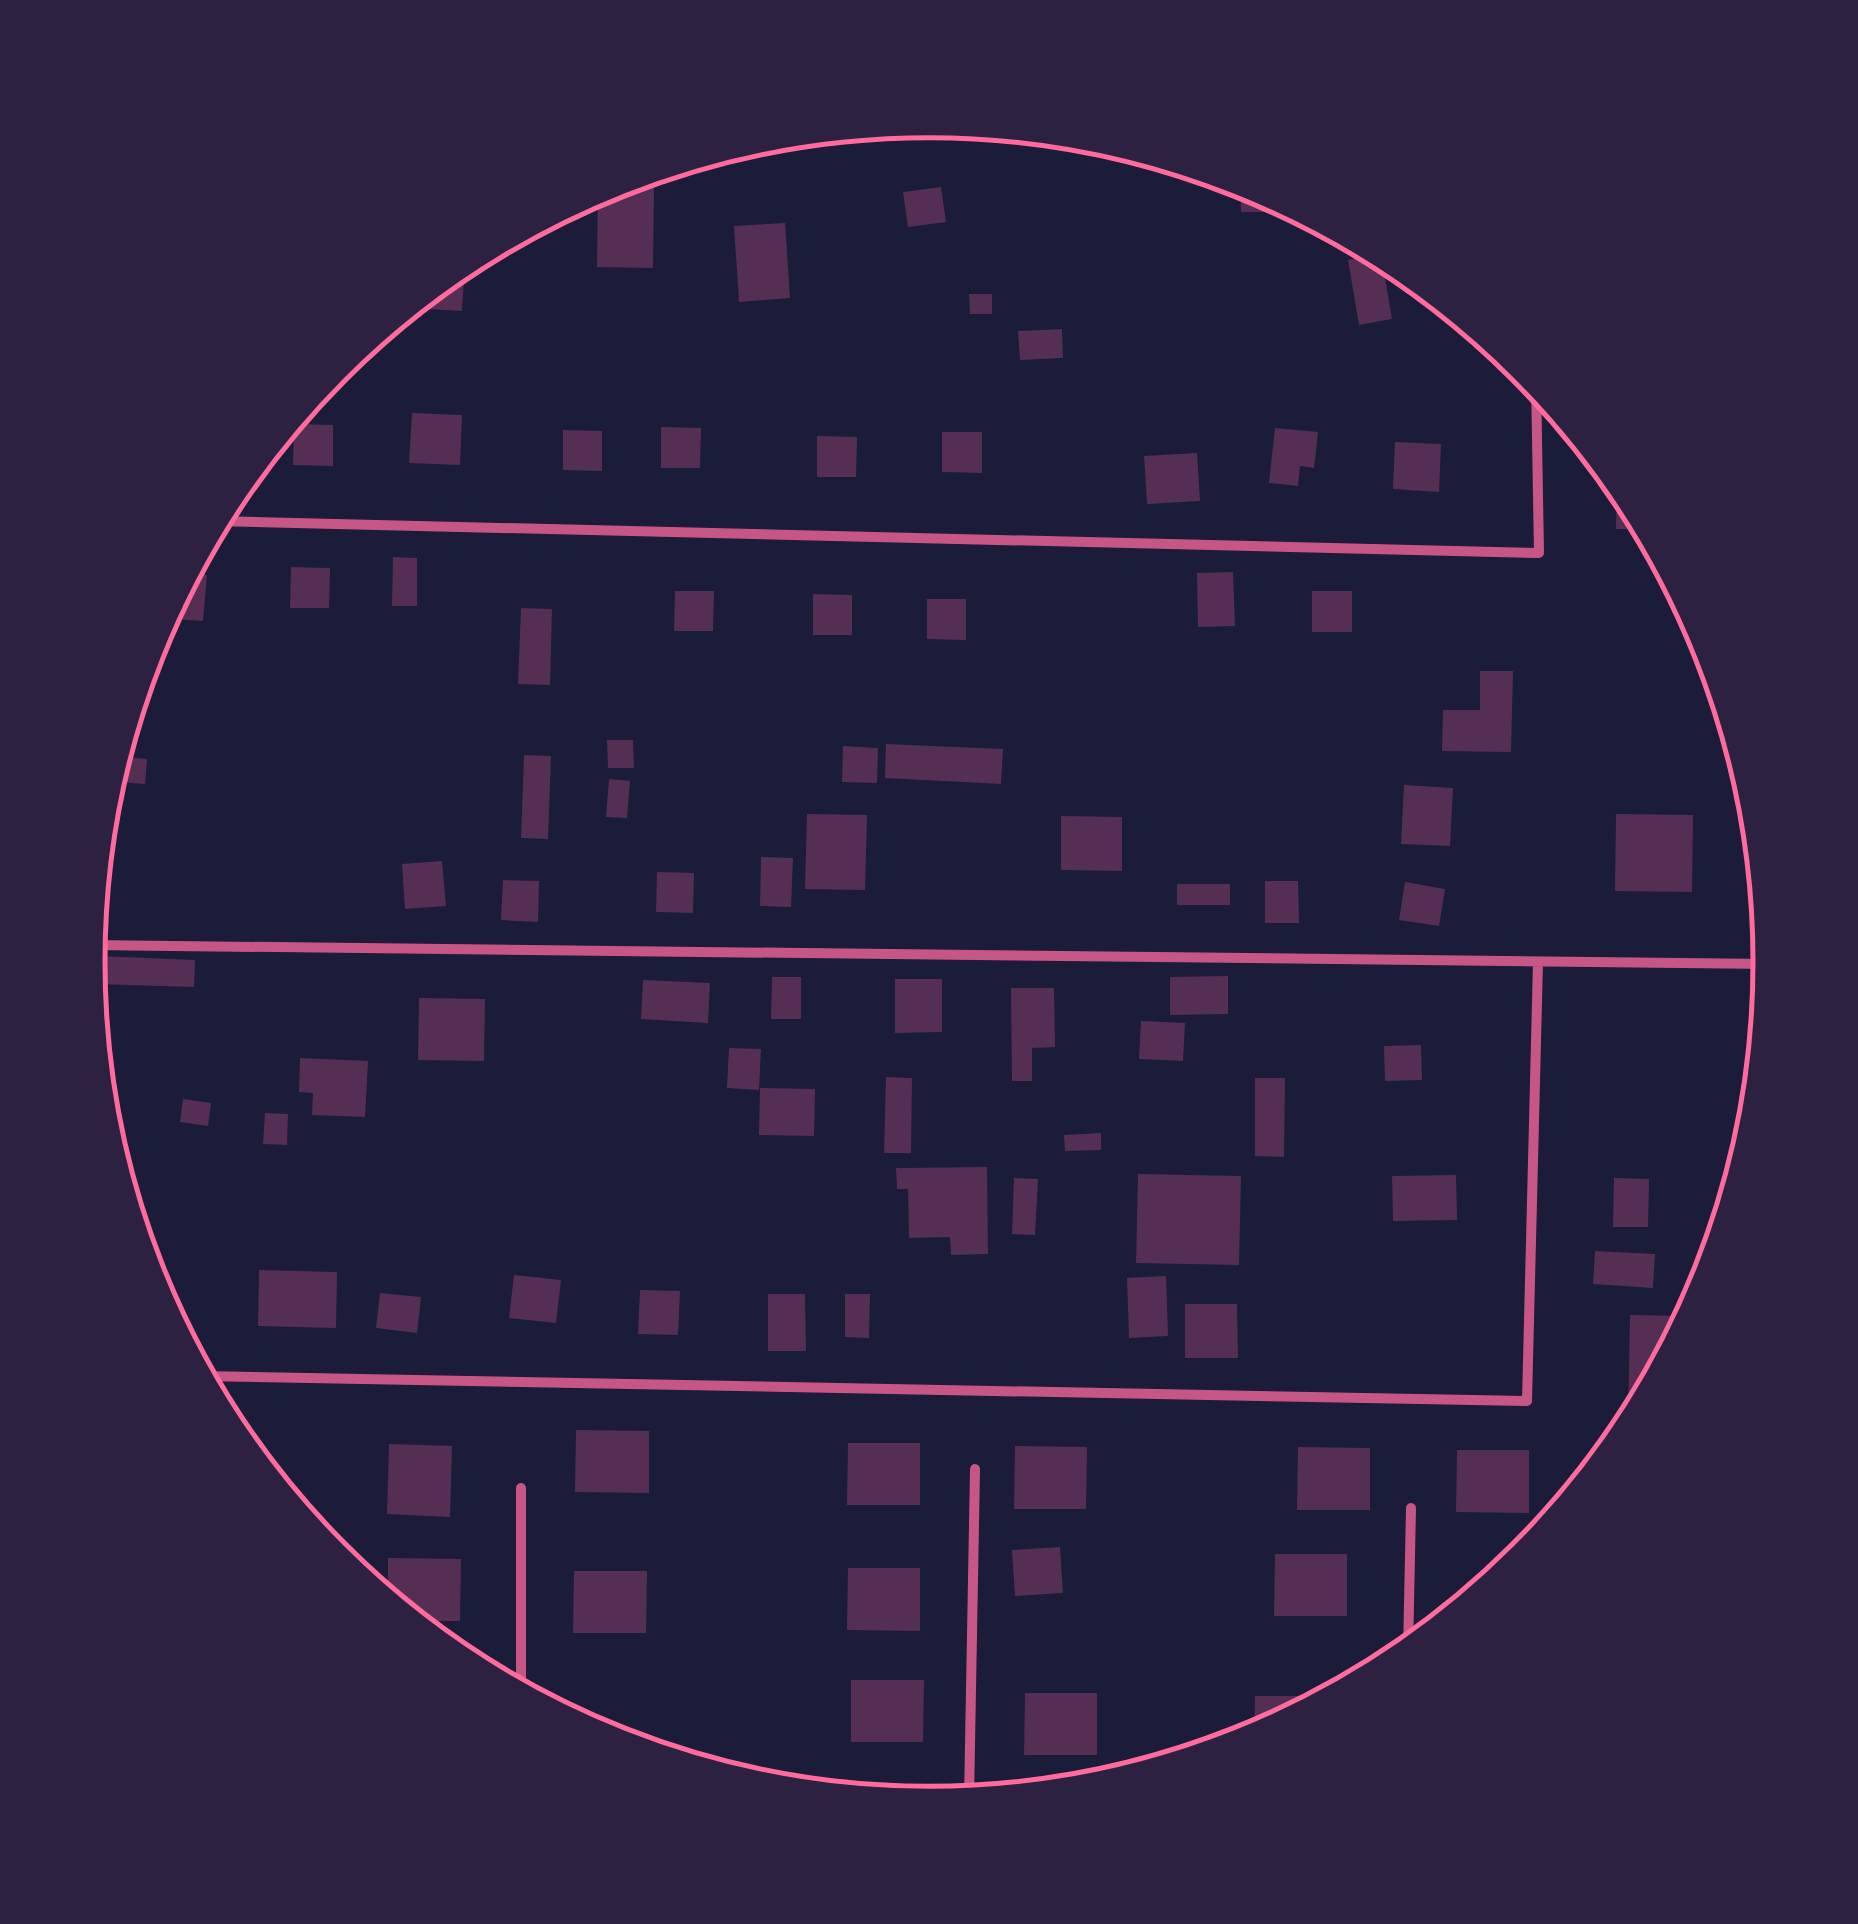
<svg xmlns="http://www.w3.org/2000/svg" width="1858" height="1924" viewBox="0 0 1858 1924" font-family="Lato,sans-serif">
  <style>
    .building { fill: #542f53 }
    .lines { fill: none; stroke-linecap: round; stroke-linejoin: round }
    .minor { stroke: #c65784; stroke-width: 10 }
    .rim { fill: none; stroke: #ff6b9d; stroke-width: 5 }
  </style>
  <rect width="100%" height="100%" fill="#1b1b3a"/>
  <!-- building -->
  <path class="building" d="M1240,181L1264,191V212H1241Z
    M604,186L654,187L653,268L597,267L598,189Z
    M941,187L946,222L908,227L903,192Z
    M785,223L790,298L739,302L734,226Z
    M1381,254L1392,319L1359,325L1348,260Z
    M444,277L464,278L462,311L428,309L429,289Z
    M969,294H992V314H970Z
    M1062,329L1063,358L1020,360L1018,331Z
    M412,413L462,415L460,465L409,463Z
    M294,424L333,425V466L293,465Z
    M661,427L701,428L700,468H661Z
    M1275,428L1318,432L1314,468L1300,466L1298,486L1269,483Z
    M563,430L602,431V471L563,470Z
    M942,432H982V473L942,472Z
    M817,436L857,437L856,477H817Z
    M1395,442L1441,444L1439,492L1393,489Z
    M1197,453L1200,501L1147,504L1144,456Z
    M1617,480L1629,495L1647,529H1616Z
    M393,557L417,558V606H392Z
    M291,567L330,568L329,608H290Z
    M1233,572L1235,626L1198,627L1197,573Z
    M187,574L207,575L203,621L173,619L175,597Z
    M675,591H714L713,631H674Z
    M1312,591H1352V632H1312Z
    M813,594L852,595V635H813Z
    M927,599H966V640L927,639Z
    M521,608L552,609L550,685L518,684Z
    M1480,671H1513L1511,752L1442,751L1443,710H1480Z
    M607,740H633L634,768H608Z
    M886,744L1003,749L1001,784L885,778Z
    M843,746L878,748L877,783L842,782Z
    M524,755L551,756L548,839L521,838Z
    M116,756L147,759L145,784L109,781Z
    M609,779L630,781L627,818L606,817Z
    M1404,785L1453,788L1450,846L1401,844Z
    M807,814L867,815L865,890L805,889Z
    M1616,814L1693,815L1692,892L1615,891Z
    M1061,816L1122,817V871L1061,870Z
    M761,857L793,858L791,907L760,906Z
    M442,861L446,906L405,909L402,864Z
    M657,872L694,873L693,913L656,912Z
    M503,880L539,881L538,922L501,920Z
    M1265,881H1298L1299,923H1265Z
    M1405,882L1445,889L1439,926L1399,920Z
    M1177,884H1230V905H1177Z
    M97,956L195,960L194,987L96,984Z
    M1228,976V1014L1170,1015V977Z
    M772,977H801V1019H771Z
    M895,979H942V1032L895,1033Z
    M643,980L710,983L708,1023L641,1019Z
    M1011,988H1054L1055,1047L1032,1048V1081H1012Z
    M419,998L485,999L484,1061L418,1060Z
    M1141,1021L1185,1023L1183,1061L1139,1059Z
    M1421,1045L1422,1080L1385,1081L1384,1046Z
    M729,1048L761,1049L759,1090L727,1088Z
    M300,1058L368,1061L365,1117L312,1115L313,1093L299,1092Z
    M886,1077L912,1078L911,1153H884Z
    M1255,1078H1285L1284,1157L1255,1156Z
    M760,1088L815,1089L814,1136L759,1135Z
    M183,1099L211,1103L208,1126L180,1122Z
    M265,1113L288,1114L287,1145L263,1144Z
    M1101,1133V1150L1065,1151L1064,1135Z
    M987,1167L988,1254L951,1255L950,1237L909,1238L908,1189H897L896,1168Z
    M1138,1174L1241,1176L1239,1265L1136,1263Z
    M1456,1175L1457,1220L1393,1221L1392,1176Z
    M1014,1178L1038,1179L1035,1235L1012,1234Z
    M1614,1178L1649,1179L1648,1227H1613Z
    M1595,1251L1655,1254L1653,1288L1593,1284Z
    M259,1270L337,1272L336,1328L258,1326Z
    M514,1275L561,1280L556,1323L509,1318Z
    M1166,1276L1168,1336L1129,1338L1127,1278Z
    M640,1290L680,1291L678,1335L638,1334Z
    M380,1293L421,1297L417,1333L376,1328Z
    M768,1294H805L806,1351H768Z
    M845,1294H870L869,1338L845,1337Z
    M1185,1304H1237L1238,1358H1185Z
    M1630,1315L1689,1316L1632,1424H1628Z
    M576,1430L649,1431V1493L575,1492Z
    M848,1443H920V1505H847Z
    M389,1444L452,1446L450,1517L387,1514Z
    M1015,1446L1087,1447L1086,1509H1014Z
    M1298,1447L1370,1448V1510H1297Z
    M1457,1450H1529V1513L1456,1512Z
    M1060,1547L1063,1593L1015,1596L1012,1550Z
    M1275,1554H1347V1616H1274Z
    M388,1558L461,1559L460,1621H411L388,1601Z
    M848,1568H920V1631L847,1630Z
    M574,1571H647L646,1633H573Z
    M851,1680H924L923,1742H851Z
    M1025,1693H1097V1755H1024Z
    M1255,1696H1327V1699L1254,1738Z"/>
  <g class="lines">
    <!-- minor -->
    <path class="minor" d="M812,132L1051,133
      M215,521L1539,553L1536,381
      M89,945L1770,964
      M201,1376L1527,1401L1538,962
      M1408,1652L1411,1508
      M521,1693V1488
      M969,1800L975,1469"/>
  </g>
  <!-- crop -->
  <path d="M0 0H1858V1924H0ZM105 962a824 824 0 1 1 1648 0a824 824 0 1 1-1648 0Z" fill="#2d2142" fill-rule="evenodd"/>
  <path class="rim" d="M105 962a824 824 0 1 1 1648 0a824 824 0 1 1-1648 0Z"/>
</svg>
